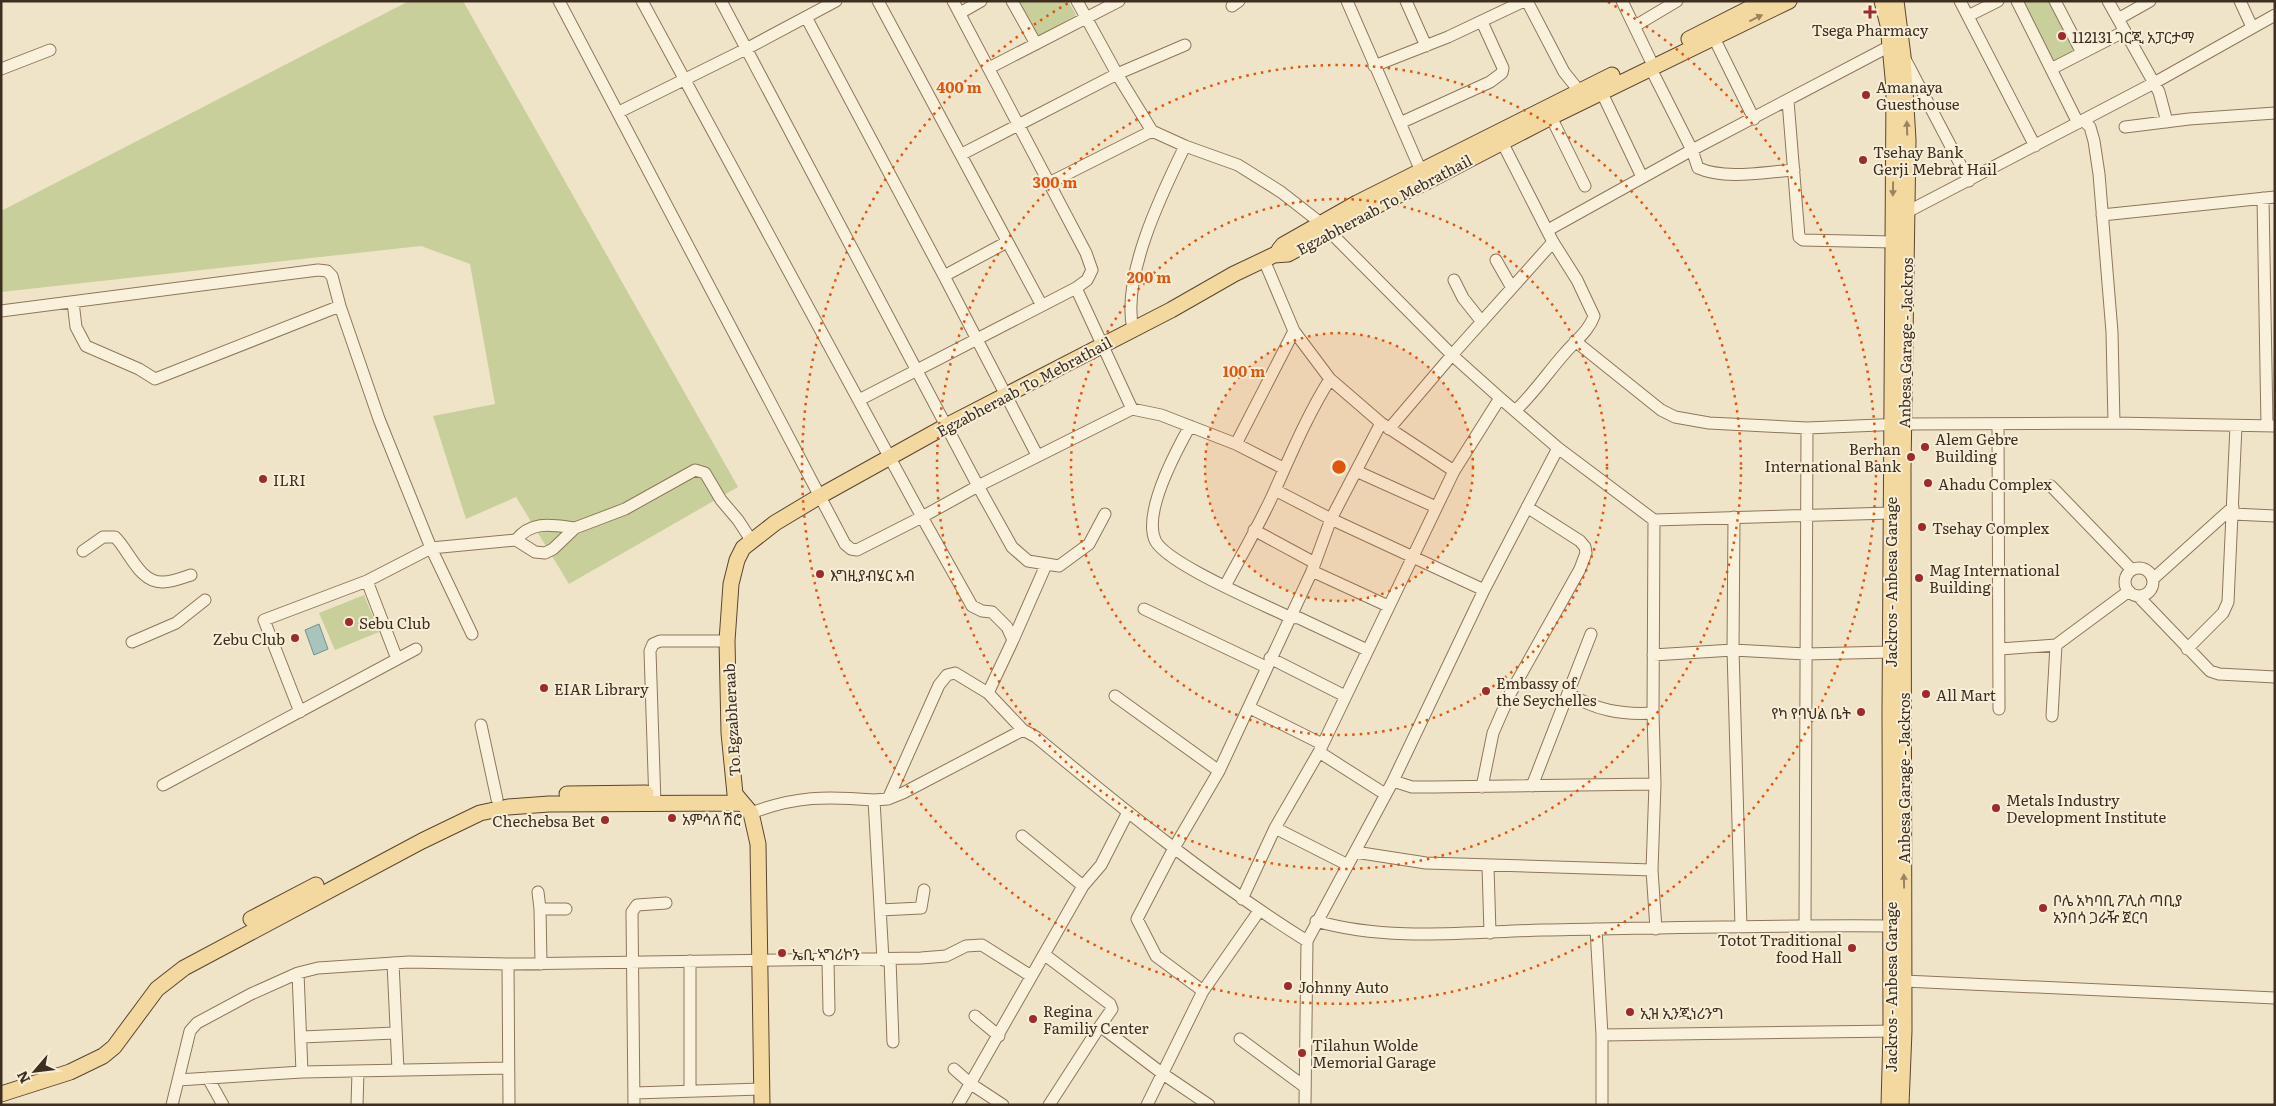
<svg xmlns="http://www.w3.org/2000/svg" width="2276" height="1106" viewBox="0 0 2276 1106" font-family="Literata,'Noto Sans Ethiopic',serif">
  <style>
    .green { fill: #c9cf9b }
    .water { fill: #a9c4bc; stroke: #6f938a }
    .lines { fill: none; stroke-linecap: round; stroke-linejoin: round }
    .minor-casing { stroke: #8d765c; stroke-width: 13 }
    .major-casing { stroke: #5b4430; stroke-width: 17 }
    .minor { stroke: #faf1dc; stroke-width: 11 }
    .major { stroke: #f3d9a0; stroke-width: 15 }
    .oneway { fill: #988460 }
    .ring { fill: none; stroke: #df570d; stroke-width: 2.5; stroke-dasharray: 2.5 5 }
    .poi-dot { fill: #9e2a2b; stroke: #f7eed8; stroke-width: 2 }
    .labels { text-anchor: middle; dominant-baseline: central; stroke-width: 4; stroke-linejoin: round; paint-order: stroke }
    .poi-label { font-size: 15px; fill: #3d2e20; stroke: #f7eed8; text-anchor: start }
    .street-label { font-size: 15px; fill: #3d2e20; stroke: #f7eed8 }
    .centre { fill: #df570d; stroke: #f7eed8; stroke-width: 2.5 }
    .ring-label { font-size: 15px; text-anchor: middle; font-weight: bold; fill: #df570d; stroke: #f7eed8; stroke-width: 4; stroke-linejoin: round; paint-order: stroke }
  </style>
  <rect width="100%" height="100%" fill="#f0e4c8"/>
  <!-- green -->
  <path class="green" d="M409,1H463L738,487L569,584L516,497L466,519L433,416L495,404L470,264L421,246L1,292V211Z
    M1013,1H1068L1076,15L1034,39Z
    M2014,1H2051L2077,50L2049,65Z
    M364,595L379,632L335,650L319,613Z"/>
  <!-- water -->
  <path class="water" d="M319,624L328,649L314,655L305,630Z"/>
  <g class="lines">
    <!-- minor casing -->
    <g class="minor-casing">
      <path id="minor" d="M559,1L845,544L851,549L857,550L922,517L972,606L982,611L992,612L1007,627L1013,640L988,693
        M642,1L922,517L978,486L721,1
        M878,1L1041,304
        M1012,1L1036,44
        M1077,1L1117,74L1152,131L1185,146L1238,165L1281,192L1322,224L1452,355L1500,398L1558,448L1654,520L1891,513
        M1347,1L1421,171
        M1406,1L1426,46
        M1527,1L1564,72L1584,97
        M1622,1L1650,59
        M1960,1L2035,146
        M2017,1L2078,123
        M2055,1L2082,53
        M2108,1L2159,92L2167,122
        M2240,1L2252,27
        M1232,6L1239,1
        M960,13L981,1
        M1968,16L1998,1
        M806,17L944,276L1037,455
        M2118,19L2150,1
        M1635,26L1677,1
        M1714,38L1754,119
        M1904,57L1969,181
        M1374,66L1448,37L1524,1
        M1650,67L1692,150L1698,168C1726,180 1764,172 1794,170
        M989,68L1119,1
        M1,69L50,50
        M2051,69L2125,31
        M1601,91L1642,177
        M1788,101L1799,237L1803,240L1893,242
        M619,112L746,49L836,1
        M1551,117L1585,186
        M2083,120L2090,127L2094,141L2099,174L2112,332L2114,423
        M1400,123L1490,82L1502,73L1503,68L1482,22
        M2125,127L2189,119L2275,113
        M1502,142L1553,242L1577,280L1594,316C1589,331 1575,341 1565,353C1548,372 1535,392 1516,410
        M962,154L1117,74L1185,45
        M1049,183L1152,131
        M2263,198L2267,426
        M1907,212L2154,83L2275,15
        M2102,215L2275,197
        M1548,230L1692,150L1890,46
        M1264,260L1294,331L1330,379L1381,423L1454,471
        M1496,260L1512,288
        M944,276L1007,242
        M1454,280L1463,298L1482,322
        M1076,288L1132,409
        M73,302L76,327L86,346L139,369L155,379L340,306
        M1,311L318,270L327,271L332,276L340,306L379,419L431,548L367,581L264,620L300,712
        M1133,329C1121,277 1162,193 1185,146
        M1575,341L1661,410L1675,417L1709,423L1807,428L1904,424L2114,423L2275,426
        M859,400L1076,288L1087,280L1092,270L1086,253L953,1
        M1998,424L1999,709
        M1190,426C1176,451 1143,512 1155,540C1165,563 1263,604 1289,617L1299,618L1367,650
        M1389,429L1452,355L1553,242
        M1236,444L1294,331
        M1356,471L1436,507
        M2051,486L2132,570
        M1275,490L1331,519L1484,590
        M1105,514L1089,544L1059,566L1028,561L1012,547L978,486L1132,409L1161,415L1236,444L1283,468
        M2233,514L2275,516
        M1734,517L1733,650L1741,927
        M1654,520L1653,713L1655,784L1652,870L1656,929
        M1254,530L1315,563
        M516,540C532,520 552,525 575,528
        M83,551L103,537H115C129,550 139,583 163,582C172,582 182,578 191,575
        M2125 582a14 14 0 1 1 28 0a14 14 0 1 1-28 0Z
        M1312,571L1388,606
        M2153,579L2233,507
        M367,581L397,659
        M1225,586C1242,554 1261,522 1275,490C1292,452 1308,414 1330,379
        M2138,596L2210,671L2219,674L2275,677
        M1144,609L1266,667
        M472,634L431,548L516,540L535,552L545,553L553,549L575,528L625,509L695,470L705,473L721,500L738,520L751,540
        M1013,640L1046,565
        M132,642L176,623L205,600
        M2000,649L2056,645L2129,591
        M2187,649L2223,613L2228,602L2236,426
        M1653,655L1733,650L1806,654L1890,652
        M1270,658L1345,696
        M1568,693C1595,710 1621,715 1653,713
        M1115,696L1219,771L1174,848L1137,919L1156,956L1203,991
        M1250,708L1322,744
        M2052,716L2056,645
        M481,725L497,799
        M1319,752L1385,794
        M1219,771L1312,571L1331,519L1381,423
        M1393,781L1412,787H1434L1655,784
        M163,785L416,649
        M1532,786L1591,634
        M1482,787L1493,733L1510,694L1580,569L1586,553L1585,547L1580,541L1527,507
        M888,799L939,685L947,675L955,673L988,693L1023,730
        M874,800L888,799L903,793L1023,730L1036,737C1123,809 1211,881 1307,941
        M655,804L650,651L653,644L660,641H727
        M751,813C796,796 826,796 874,800L883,960
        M1275,828L1348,865
        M1022,836L1083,886
        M1355,852L1426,863L1652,870
        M1488,866L1490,933
        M538,892L540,909
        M1242,899L1275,828L1319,752L1454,471L1500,398
        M880,910L921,908L924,890
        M1316,921C1389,942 1468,932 1542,930C1658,928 1775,925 1891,926
        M1805,925L1807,428
        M1596,929L1602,1035V1105
        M1045,955L1110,1004L1112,1009L1100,1026
        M890,959L893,1042
        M828,961L829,1010
        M393,963L398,1070
        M541,964L540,909H566
        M298,973L302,1072
        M1904,981L2275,998
        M975,1016L999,1036
        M1602,1035L1897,1031
        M302,1037L395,1033
        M1240,1039L1305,1087
        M954,1069L971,1084L1003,1105
        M208,1078L223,1105
        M178,1080L302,1072L508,1068
        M690,1090V961
        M634,1093L761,1089
        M172,1105L190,1031L197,1023L251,994L298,973L318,968L409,962L508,964
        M357,1105L358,1072
        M509,1105L508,964L921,958L946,956L966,946L982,945L1031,976
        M634,1105L632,912L637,905L666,903
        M958,1105L1083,886L1101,865L1128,812
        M1049,1105L1100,1026L1163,1074L1209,1105
        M1147,1105L1203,991L1259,911
        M1305,1105L1307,941L1393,781L1484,590L1558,448"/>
    </g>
    <!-- major casing -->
    <g class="major-casing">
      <path id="major" d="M1882,1L1888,25L1894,88L1890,713L1891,1032L1889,1105
        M1896,1L1903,56L1908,140L1903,470L1904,1031L1901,1105
        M1689,39L1764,1
        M1279,250L1283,245L1357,203L1612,75
        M567,794L646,793
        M251,919L316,885
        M1,1094L70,1072L103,1056L114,1047L157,989L184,968L422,841L480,813L508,807L549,804L741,803
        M762,1105L758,844L751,813L735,794L729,733L727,641L731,584L737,560L743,548L775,523L820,496L946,426L1171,310L1234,274L1274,255L1288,254L1382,203L1428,181L1551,117L1789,1"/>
    </g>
    <!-- minor -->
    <use href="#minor" class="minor"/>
    <!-- major -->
    <use href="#major" class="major"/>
  </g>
  <!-- one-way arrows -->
  <defs><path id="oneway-solid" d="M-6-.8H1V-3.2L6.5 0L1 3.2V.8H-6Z" transform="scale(1.25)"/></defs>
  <g class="oneway">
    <use href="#oneway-solid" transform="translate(1756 18) rotate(-26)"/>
    <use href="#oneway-solid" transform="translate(1907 128) rotate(-92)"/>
    <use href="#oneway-solid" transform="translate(1893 189) rotate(91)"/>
    <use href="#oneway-solid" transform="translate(1904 881) rotate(-91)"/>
  </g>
  <!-- distance rings -->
  <circle cx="1339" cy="467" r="134" fill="#df570d" fill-opacity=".12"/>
  <g class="ring">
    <circle cx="1339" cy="467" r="134"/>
    <circle cx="1339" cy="467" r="268"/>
    <circle cx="1339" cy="467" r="402"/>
    <path d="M1608 2A537 537 0 1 1 1070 2"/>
  </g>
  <!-- markers -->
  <g class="poi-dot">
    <path d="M1867.5 4.5h5v5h5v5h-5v5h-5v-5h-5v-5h5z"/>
    <circle cx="2062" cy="36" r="5"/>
    <circle cx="1866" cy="95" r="5"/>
    <circle cx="1863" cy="160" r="5"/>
    <circle cx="1925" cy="447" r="5"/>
    <circle cx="1911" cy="457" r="5"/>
    <circle cx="263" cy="479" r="5"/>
    <circle cx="1928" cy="483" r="5"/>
    <circle cx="1922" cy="527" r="5"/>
    <circle cx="820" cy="574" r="5"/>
    <circle cx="1919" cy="578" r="5"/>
    <circle cx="349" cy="622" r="5"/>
    <circle cx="295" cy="638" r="5"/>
    <circle cx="544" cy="688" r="5"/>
    <circle cx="1486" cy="691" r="5"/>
    <circle cx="1926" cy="694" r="5"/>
    <circle cx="1861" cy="712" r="5"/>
    <circle cx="1996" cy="808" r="5"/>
    <circle cx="672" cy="818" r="5"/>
    <circle cx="605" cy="820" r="5"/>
    <circle cx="2043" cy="908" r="5"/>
    <circle cx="1852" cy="948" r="5"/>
    <circle cx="782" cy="953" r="5"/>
    <circle cx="1288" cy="986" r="5"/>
    <circle cx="1630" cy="1012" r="5"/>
    <circle cx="1033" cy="1019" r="5"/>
    <circle cx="1302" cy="1053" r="5"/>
  </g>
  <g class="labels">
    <!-- poi labels -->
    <g class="poi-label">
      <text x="1870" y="29" text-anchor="middle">Tsega Pharmacy</text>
      <text x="2072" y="36">112131 ገርጂ አፓርታማ</text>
      <text x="1876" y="86">Amanaya<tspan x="1876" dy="17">Guesthouse</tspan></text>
      <text x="1873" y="151">Tsehay Bank<tspan x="1873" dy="17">Gerji Mebrat Hail</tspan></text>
      <text x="1935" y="438">Alem Gebre<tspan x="1935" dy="17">Building</tspan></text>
      <text x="1901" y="448" text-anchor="end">Berhan<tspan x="1901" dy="17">International Bank</tspan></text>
      <text x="273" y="479">ILRI</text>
      <text x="1938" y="483">Ahadu Complex</text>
      <text x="1932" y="527">Tsehay Complex</text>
      <text x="1929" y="569">Mag International<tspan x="1929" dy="17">Building</tspan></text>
      <text x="830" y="574">እግዚያብሄር አብ</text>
      <text x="359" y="622">Sebu Club</text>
      <text x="285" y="638" text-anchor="end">Zebu Club</text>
      <text x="1496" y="682">Embassy of<tspan x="1496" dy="17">the Seychelles</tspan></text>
      <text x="554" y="688">EIAR Library</text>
      <text x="1936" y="694">All Mart</text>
      <text x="1851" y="712" text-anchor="end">የካ የባህል ቤት</text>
      <text x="2006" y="799">Metals Industry<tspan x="2006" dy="17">Development Institute</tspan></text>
      <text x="682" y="818">አምሳለ ሽሮ</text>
      <text x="595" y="820" text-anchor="end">Chechebsa Bet</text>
      <text x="2053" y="899">ቦሌ አካባቢ ፖሊስ ጣቢያ<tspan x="2053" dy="17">አንበሳ ጋራዥ ጀርባ</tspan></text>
      <text x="1842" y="939" text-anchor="end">Totot Traditional<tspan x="1842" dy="17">food Hall</tspan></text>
      <text x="792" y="953">ኤቢ ኣግሪኮን</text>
      <text x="1298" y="986">Johnny Auto</text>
      <text x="1043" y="1010">Regina<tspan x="1043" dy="17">Familiy Center</tspan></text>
      <text x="1640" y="1012">ኢዝ ኢንጂነሪንግ</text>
      <text x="1312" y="1044">Tilahun Wolde<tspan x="1312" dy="17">Memorial Garage</tspan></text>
    </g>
    <!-- street labels -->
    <g class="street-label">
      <text transform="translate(1384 204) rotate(-28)">Egzabheraab To Mebrathail</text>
      <text transform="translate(1905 343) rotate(-89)">Anbesa Garage - Jackros</text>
      <text transform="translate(1024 386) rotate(-28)">Egzabheraab To Mebrathail</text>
      <text transform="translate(1890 582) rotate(-90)">Jackros - Anbesa Garage</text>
      <text transform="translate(731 720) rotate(-93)">To Egzabheraab</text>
      <text transform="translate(1903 778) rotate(-90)">Anbesa Garage - Jackros</text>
      <text transform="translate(1890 987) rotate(-90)">Jackros - Anbesa Garage</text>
    </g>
  </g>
  <circle cx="1339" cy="467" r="8" class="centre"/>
  <g class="ring-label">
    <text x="959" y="93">400 m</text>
    <text x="1055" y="188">300 m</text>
    <text x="1149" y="283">200 m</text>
    <text x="1244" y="377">100 m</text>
  </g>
  <!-- border -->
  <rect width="2276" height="1106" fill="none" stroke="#3d2e20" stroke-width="5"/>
  <!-- north arrow -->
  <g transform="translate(35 1071) rotate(242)" stroke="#f7eed8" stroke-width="4" paint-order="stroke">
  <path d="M0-4L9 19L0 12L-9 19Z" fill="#3d2e20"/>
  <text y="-8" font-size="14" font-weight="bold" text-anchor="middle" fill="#3d2e20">N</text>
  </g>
</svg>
